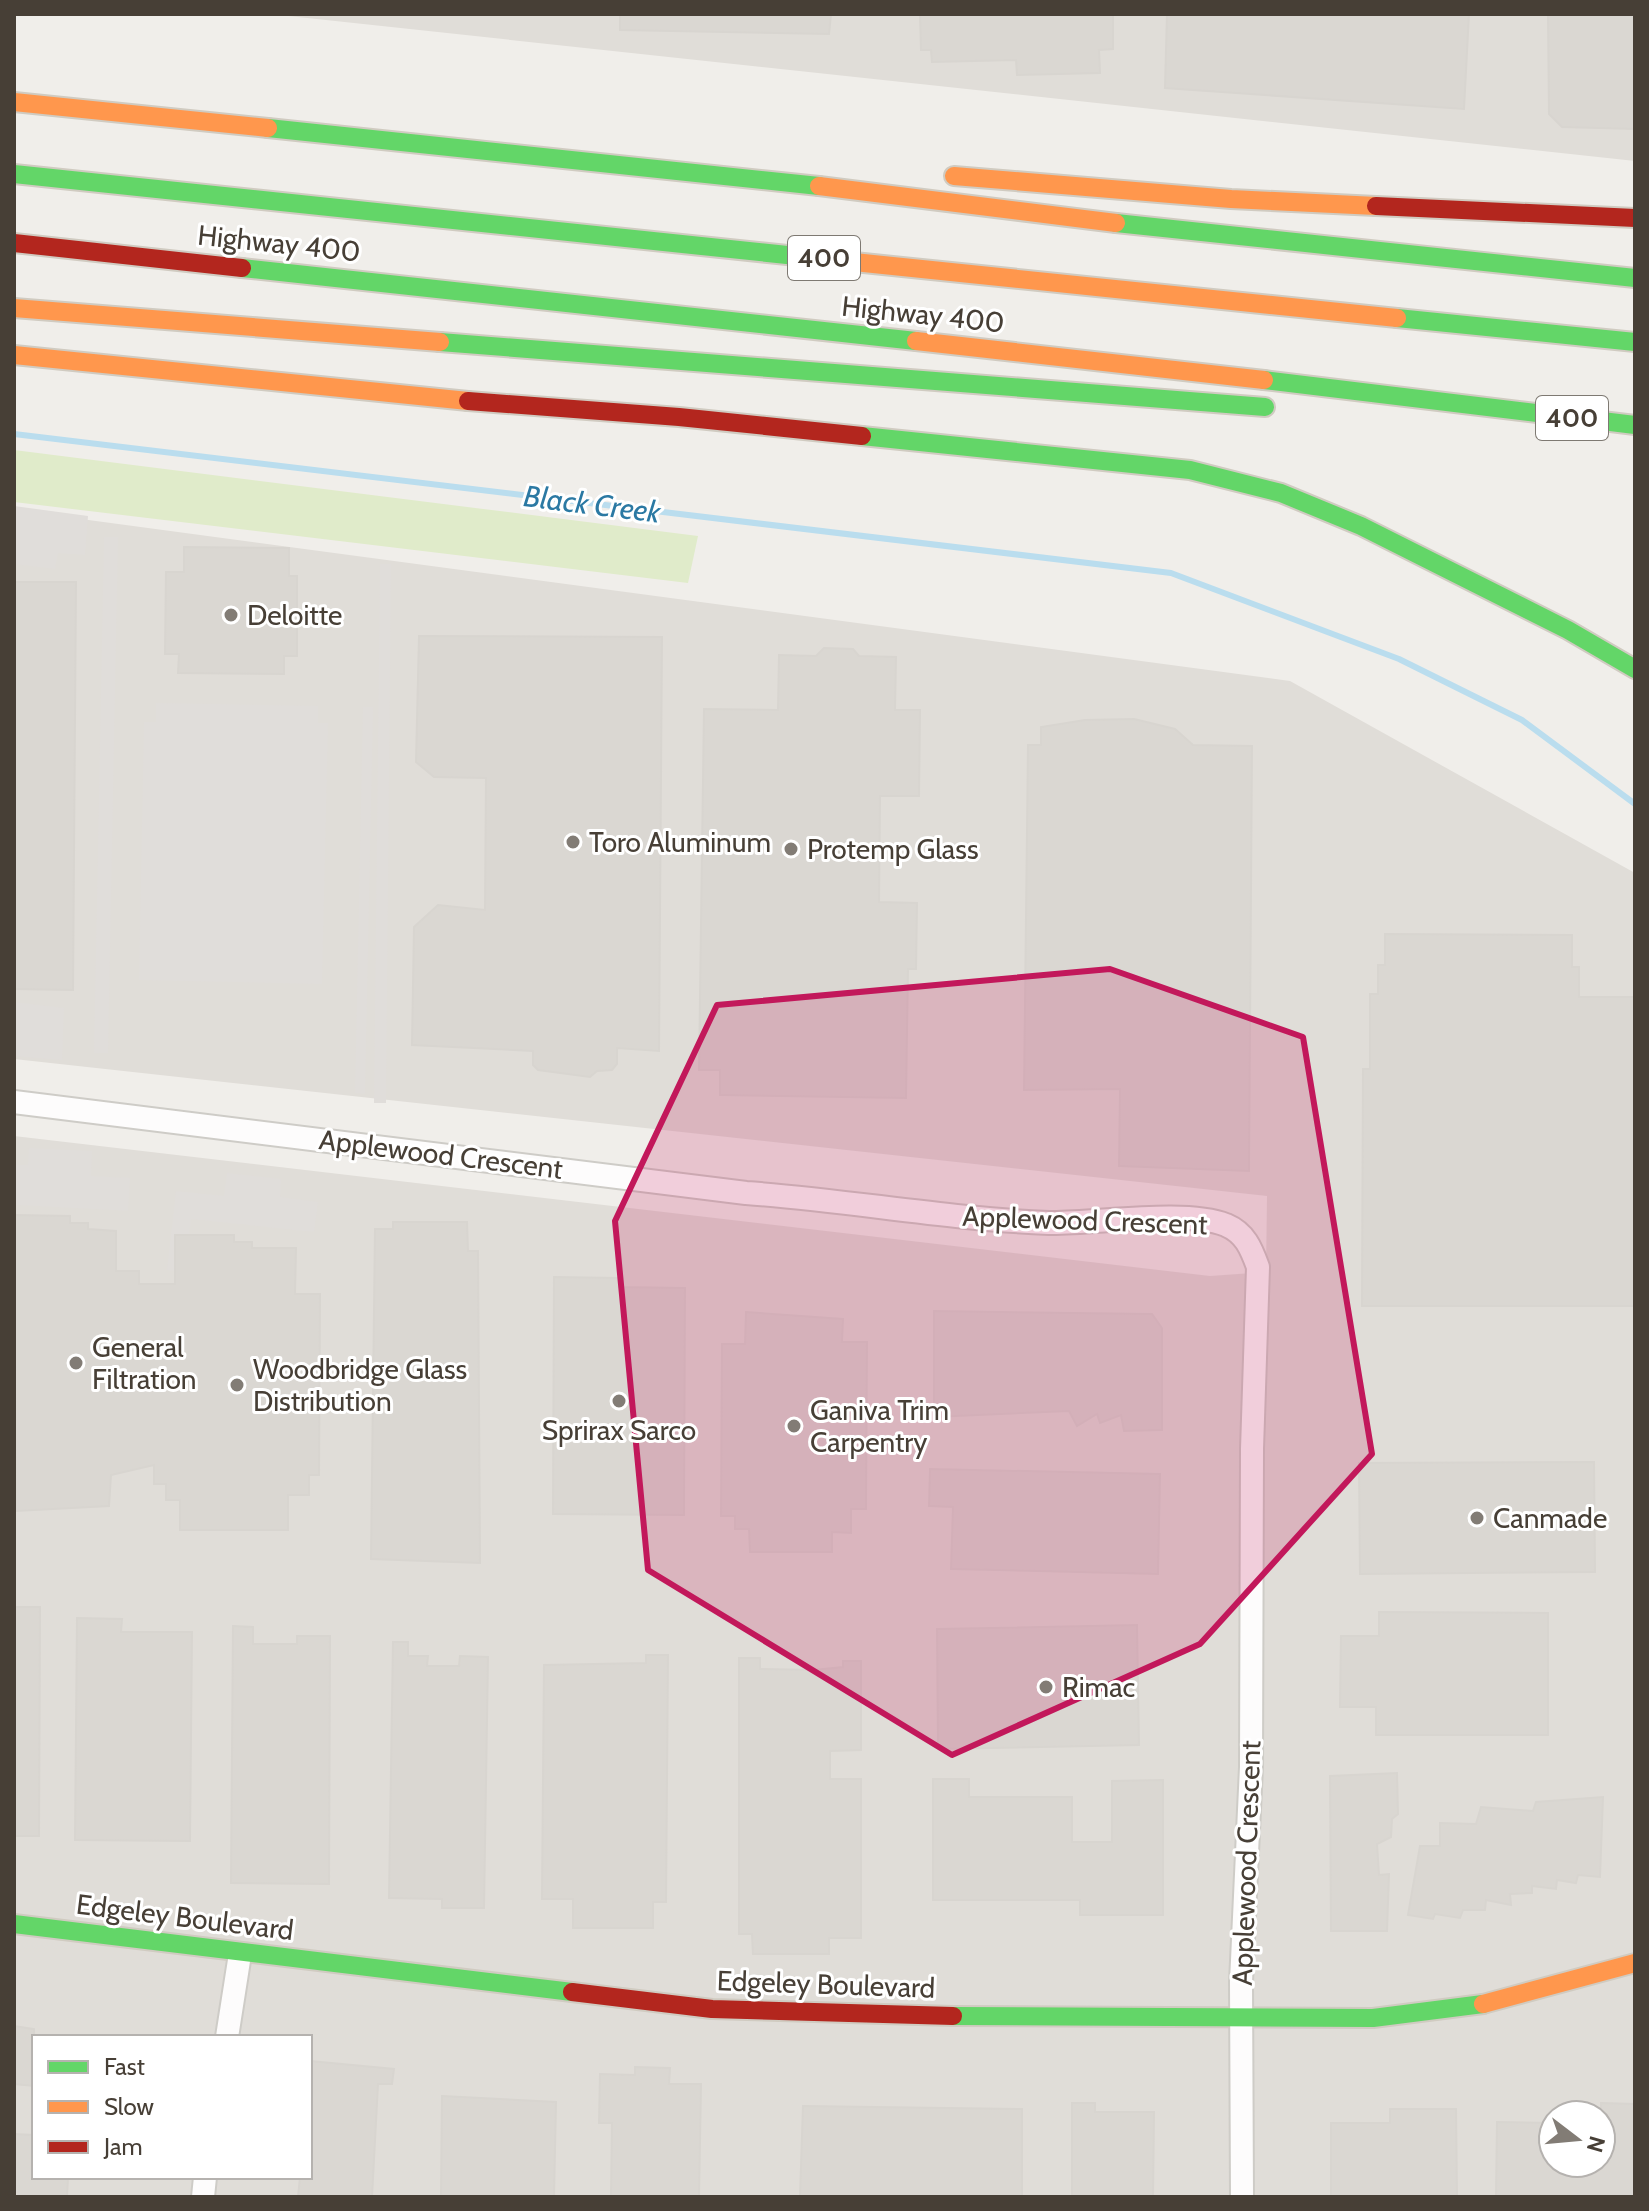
<svg xmlns="http://www.w3.org/2000/svg" width="1649" height="2211" viewBox="0 0 1649 2211" font-family="Cabin,sans-serif">
  <style>
    .industrial { fill: #e0ddd8; fill-rule: evenodd }
    .green { fill: #e0ebca }
    .parking { fill: #e0ddda }
    .lines { fill: none; stroke-linecap: round; stroke-linejoin: round }
    .stream { stroke: #baddee; stroke-width: 6 }
    .building { fill: #dad7d2; stroke: #d8d5d0; stroke-width: 2 }
    .street-casing { stroke: #ceccc7; stroke-width: 26 }
    .fast-casing { stroke: #d0cbc1; stroke-width: 22 }
    .slow-casing { stroke: #d0cbc1; stroke-width: 22 }
    .jam-casing { stroke: #d0cbc1; stroke-width: 22 }
    .street { stroke: #fdfcfc; stroke-width: 22 }
    .fast { stroke: #63d668; stroke-width: 18 }
    .slow { stroke: #ff974d; stroke-width: 18 }
    .jam { stroke: #b3261e; stroke-width: 18 }
    .marked { fill: #c2185b; fill-opacity: 0.2; stroke: #c2185b; stroke-width: 6; stroke-linejoin: round }
    .poi-dot { fill: #827c75; stroke: #fff; stroke-width: 3 }
    .labels { text-anchor: middle; dominant-baseline: central; stroke-width: 6; stroke-linejoin: round; paint-order: stroke }
    .shield { fill: #fff; stroke: #7e7972; stroke-width: 2 }
    .shield-label { font-size: 26px; font-weight: bold; fill: #473f36 }
    .street-label { font-size: 28px; fill: #473f36; stroke: #fff }
    .poi-label { font-size: 28px; fill: #473f36; stroke: #fff; text-anchor: start }
    .water-label { font-size: 30px; font-style: italic; fill: #2b79a3; stroke: #fff }
  </style>
  <rect width="100%" height="100%" fill="#f0eeea"/>
  <!-- industrial -->
  <path class="industrial" d="M270,14H1635V161Z
    M14,510L1290,681L1635,873V2197H14V1136L1210,1276L1266,1272L1267,1196L14,1059ZM34,2037H310V2177H34ZM1553,2115H1601V2163H1553Z"/>
  <!-- green -->
  <path class="green" d="M14,450L698,536L688,583L14,502Z"/>
  <!-- parking -->
  <path class="parking" d="M14,506L88,516L85,555L58,553L55,569L14,564Z
    M104,537H118L108,1053H94Z
    M380,564H391L386,1103H374Z
    M156,703L318,706V723H328L322,984L139,980L144,722H156Z
    M363,707H373L365,1094L355,1093Z
    M14,1002L64,1008L62,1060L14,1056Z
    M29,1148L92,1151L91,1176L130,1178L128,1211L14,1205V1165H28Z
    M227,1173L281,1179L280,1197L318,1202L314,1232L191,1219L185,1272L167,1270L176,1191L224,1196Z"/>
  <g class="lines">
    <!-- stream -->
    <path class="stream" d="M14,434L1171,573L1399,659L1522,720L1635,804"/>
  </g>
  <!-- building -->
  <path class="building" d="M620,14H831L829,34L620,30Z
    M920,14H1113V49L1099,50L1100,73L1017,75L1016,60L932,62L931,50H921Z
    M1167,14H1469L1464,109L1165,88Z
    M1548,14H1635V129L1562,127L1549,114Z
    M184,547L289,548V576H297V656H284V674L178,673L179,654H165L166,572H184Z
    M14,582H76L73,990L14,989Z
    M419,636L662,637L659,1051L617,1048V1064L612,1070L597,1071L590,1077L538,1070L533,1065V1051L412,1045L414,927L438,905L485,910L486,778L434,777L416,762Z
    M824,648L853,649L859,656L896,657L895,710H920L919,796H880L879,902L917,903L916,969H908L906,1098L720,1095V1070H699L704,709L778,710L779,655L816,656Z
    M1134,719L1175,729L1193,745L1252,746L1249,1171L1119,1166L1120,1089L1024,1090L1028,745H1041V727L1085,720Z
    M1385,934L1572,935V967H1579V997H1635V1306H1362L1363,1069H1370V994H1378V965H1385Z
    M14,1215L70,1216V1223H88V1229L116,1231V1271H139V1284H175V1235H234V1242H252V1248H296L295,1294H320L319,1475H309V1495H288V1530H180V1500H166V1484H154V1465L111,1475L109,1506L16,1511Z
    M393,1222H467L468,1251H478L480,1563L371,1559L375,1229H393Z
    M554,1277L618,1278V1287L685,1288L684,1515L553,1514Z
    M934,1311L1152,1314L1162,1328V1430L1124,1431L1121,1415L1100,1423L1097,1414L1077,1426L1069,1411L934,1417Z
    M746,1312L843,1319L842,1342H867L866,1509H851V1533L832,1532V1552H750L749,1529H735V1516H721L722,1344H745Z
    M1594,1462L1595,1572L1360,1574L1359,1463Z
    M930,1469L1160,1474L1158,1574L951,1569L953,1507L929,1506Z
    M14,1607H40L39,1836H14Z
    M1379,1612L1548,1613V1735H1376V1707H1340L1341,1636H1379Z
    M77,1618L122,1619L121,1632H192L190,1841L75,1840Z
    M1137,1625L1139,1745L938,1749L937,1629Z
    M233,1626L253,1627V1644H297V1636H330L329,1884L231,1883Z
    M393,1642H408V1656H428L427,1666H459L460,1656L488,1657L484,1908H442V1899L389,1898Z
    M646,1655H668L666,1902H653V1928H573V1899H542L544,1665L646,1663Z
    M739,1658H760V1669L813,1670L843,1667V1661H861V1750L830,1751V1779H861V1938H829V1954H753L752,1934H739Z
    M1397,1773L1398,1814L1392,1819L1391,1837L1377,1844L1379,1875L1389,1874L1387,1931H1331L1330,1776Z
    M933,1779H969V1797H1072V1842H1112V1781L1163,1780V1915H1080V1900H933Z
    M1603,1797L1600,1877L1578,1875L1576,1883L1557,1880L1556,1889L1532,1886V1893L1510,1894L1511,1905L1486,1900L1485,1910H1463L1460,1918L1435,1914L1433,1919L1408,1915L1420,1846H1440V1823L1476,1824L1481,1807L1533,1811L1536,1802Z
    M14,2026L34,2029V2086L14,2084Z
    M310,2061L394,2069L392,2084H378L372,2197H298L300,2177H310Z
    M635,2067L670,2068L669,2084H701L699,2197H611L612,2123H599L600,2074L635,2075Z
    M442,2096L556,2102L554,2197H441Z
    M1072,2103H1095V2112H1154L1153,2197H1072Z
    M1601,2103L1635,2104V2197H1496L1497,2122L1553,2123V2163H1601Z
    M803,2106L1022,2109V2197H800Z
    M1390,2109H1456L1457,2197H1331V2123H1390Z
    M14,2134L34,2135V2177H68L67,2197H14Z"/>
  <g class="lines">
    <!-- street casing -->
    <g class="street-casing">
      <path id="street" d="M14,1102L746,1193C847,1200 947,1219 1049,1223C1095,1224 1185,1209 1226,1225C1245,1233 1251,1248 1258,1267L1252,1449L1251,1767L1241,1982L1242,2197
        M227,2037L240,1954
        M203,2197L205,2177"/>
    </g>
    <!-- fast casing -->
    <g class="fast-casing">
      <path id="fast" d="M268,128L819,186
        M14,174L854,262
        M1116,223L1635,278
        M242,268L916,341
        M1397,318L1635,342
        M440,342L1265,407
        M1264,380L1635,425
        M862,436L1190,470L1281,493L1361,526L1568,630L1635,669
        M14,1924L572,1992
        M953,2016L1373,2018L1483,2004"/>
    </g>
    <!-- slow casing -->
    <g class="slow-casing">
      <path id="slow" d="M14,102L268,128
        M954,176L1231,199L1376,206
        M819,186L1116,223
        M854,262L1397,318
        M14,308L440,342
        M916,341L1264,380
        M14,355L468,401
        M1483,2004L1635,1963"/>
    </g>
    <!-- jam casing -->
    <g class="jam-casing">
      <path id="jam" d="M1376,206L1635,218
        M14,243L242,268
        M468,401L679,417L862,436
        M572,1992L712,2009L953,2016"/>
    </g>
    <!-- street -->
    <use href="#street" class="street"/>
    <!-- fast -->
    <use href="#fast" class="fast"/>
    <!-- slow -->
    <use href="#slow" class="slow"/>
    <!-- jam -->
    <use href="#jam" class="jam"/>
  </g>
  <!-- marked area -->
  <path class="marked" d="M1110,969L1303,1037L1372,1454L1200,1644L952,1755L648,1570L615,1221L717,1005Z"/>
  <!-- markers -->
  <g class="poi-dot">
    <circle cx="231" cy="615" r="8"/>
    <circle cx="573" cy="842" r="8"/>
    <circle cx="791" cy="849" r="8"/>
    <circle cx="76" cy="1363" r="8"/>
    <circle cx="237" cy="1385" r="8"/>
    <circle cx="619" cy="1401" r="8"/>
    <circle cx="794" cy="1426" r="8"/>
    <circle cx="1477" cy="1518" r="8"/>
    <circle cx="1046" cy="1687" r="8"/>
  </g>
  <g class="labels">
    <!-- shield labels -->
    <g class="shield">
      <rect x="788" y="236" width="72" height="44" rx="6"/>
      <rect x="1536" y="396" width="72" height="44" rx="6"/>
    </g>
    <g class="shield-label">
      <text x="824" y="258">400</text>
      <text x="1572" y="418">400</text>
    </g>
    <!-- street labels -->
    <g class="street-label">
      <text transform="translate(279 243) rotate(6)">Highway 400</text>
      <text transform="translate(923 314) rotate(6)">Highway 400</text>
      <text transform="translate(441 1154) rotate(7)">Applewood Crescent</text>
      <text transform="translate(1085 1220) rotate(2)">Applewood Crescent</text>
      <text transform="translate(1246 1863) rotate(-88)">Applewood Crescent</text>
      <text transform="translate(185 1917) rotate(7)">Edgeley Boulevard</text>
      <text transform="translate(826 1984) rotate(2)">Edgeley Boulevard</text>
    </g>
    <!-- poi labels -->
    <g class="poi-label">
      <text x="247" y="615">Deloitte</text>
      <text x="589" y="842">Toro Aluminum</text>
      <text x="807" y="849">Protemp Glass</text>
      <text x="92" y="1347">General<tspan x="92" dy="32">Filtration</tspan></text>
      <text x="253" y="1369">Woodbridge Glass<tspan x="253" dy="32">Distribution</tspan></text>
      <text x="810" y="1410">Ganiva Trim<tspan x="810" dy="32">Carpentry</tspan></text>
      <text x="619" y="1430" text-anchor="middle">Sprirax Sarco</text>
      <text x="1493" y="1518">Canmade</text>
      <text x="1062" y="1687">Rimac</text>
    </g>
    <!-- water labels -->
    <g class="water-label">
      <text transform="translate(592 504) rotate(7)">Black Creek</text>
    </g>
  </g>
  <!-- border -->
  <rect width="1649" height="2211" fill="none" stroke="#473f36" stroke-width="32"/>
  <!-- legend -->
  <rect x="32" y="2035" width="280" height="144" fill="#ffffff" stroke="#b5b2af" stroke-width="2"/>
  <rect x="48" y="2061" width="40" height="12" fill="#63d668" stroke="#b5b2af" stroke-width="2"/>
  <text x="104" y="2075" font-size="24" fill="#473f36">Fast</text>
  <rect x="48" y="2101" width="40" height="12" fill="#ff974d" stroke="#b5b2af" stroke-width="2"/>
  <text x="104" y="2115" font-size="24" fill="#473f36">Slow</text>
  <rect x="48" y="2141" width="40" height="12" fill="#b3261e" stroke="#b5b2af" stroke-width="2"/>
  <text x="104" y="2155" font-size="24" fill="#473f36">Jam</text>
  <!-- north arrow -->
  <g transform="translate(1577 2139) rotate(106)"><circle r="38" fill="#ffffff" stroke="#b5b2af" stroke-width="2"/>
  <path d="M0-6L14 30L0 20L-14 30Z" fill="#827c75"/>
  <text y="-12" font-size="22" font-weight="bold" text-anchor="middle" fill="#473f36">N</text>
  </g>
</svg>
